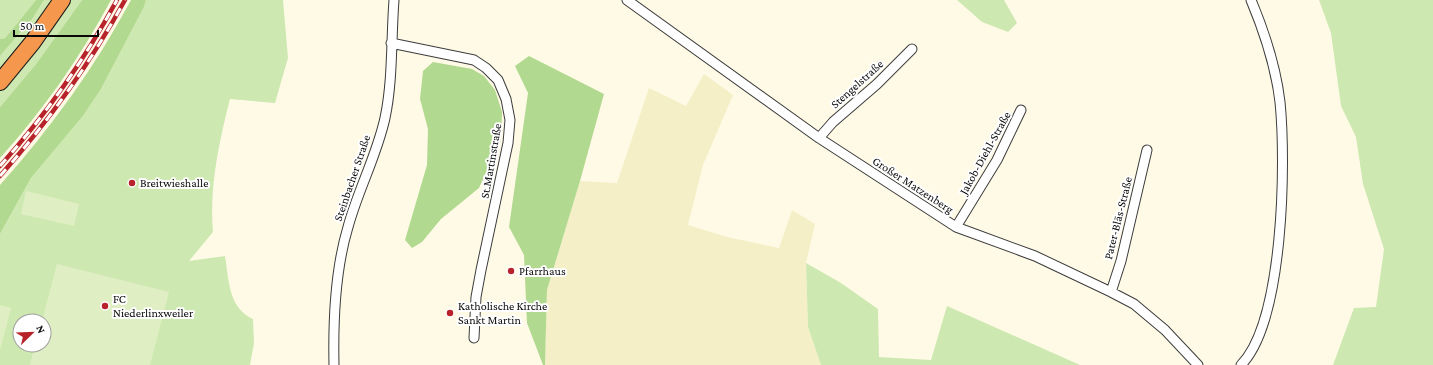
<svg xmlns="http://www.w3.org/2000/svg" width="1433" height="365" viewBox="0 0 1433 365" font-family="'Crimson Pro',serif">
  <style>
    .farmland { fill: #f4efc7 }
    .green { fill: #cee8b1; fill-rule: evenodd }
    .forest { fill: #b2d990 }
    .pitch { fill: #e0efc3 }
    .lines { fill: none; stroke-linecap: round; stroke-linejoin: round }
    .street-casing { stroke: #3c3c3c; stroke-width: 11 }
    .highway-casing { stroke: #1a1a1a; stroke-width: 18 }
    .street { stroke: #fff; stroke-width: 9 }
    .highway { stroke: #f5984d; stroke-width: 16 }
    .rail-casing { stroke: #b8222b; stroke-width: 4.5 }
    .rail { stroke: #fff; stroke-width: 3; stroke-dasharray: 9; stroke-linecap: butt }
    .poi-dot { fill: #b8222b; stroke: #fff; stroke-width: 1.5 }
    .labels { text-anchor: middle; dominant-baseline: central; stroke-width: 4; stroke-linejoin: round; paint-order: stroke }
    .street-label { font-size: 12px; fill: #090909; stroke: #fff }
    .poi-label { font-size: 12px; fill: #090909; stroke: #fff; text-anchor: start }
  </style>
  <rect width="100%" height="100%" fill="#fffae6"/>
  <!-- farmland -->
  <path class="farmland" d="M704,74L733,95L703,165L688,225L727,237L779,248L792,210L815,224L806,263L808,327L821,365H545L547,290L580,181L617,183L649,88L686,106Z"/>
  <!-- green -->
  <path class="green" d="M0,0H36L5,38L0,39Z
    M44,0H82L36,64L0,107V56L33,18Z
    M146,0H283L288,58L275,103L230,99C219,142 209,188 213,232L189,261L225,256C229,279 228,308 253,319L254,343L250,365H0V234L31,178L83,116L101,89L144,7ZM20,321H44V345H20Z
    M957,0H1004L1017,23L1008,32L982,22Z
    M1319,0H1433V365H1333L1354,308L1376,307L1384,249L1363,184L1356,137L1341,106L1331,33Z
    M806,263L841,283L878,309L879,357L931,360L947,306L1080,365H821L808,327Z"/>
  <!-- forest -->
  <path class="forest" d="M36,0H44L33,18L0,56V39L5,38Z
    M82,0H111C81,56 43,111 0,158V107L36,64Z
    M131,0H146L144,7L101,89L83,116L31,178L0,234V185C51,128 95,67 131,0Z
    M529,56L604,94L580,181L547,290L545,365H543L527,323L524,255L509,227L528,93L515,66Z
    M433,62L472,69L484,76L495,90L502,112L501,140L479,188L441,219L422,242L412,248L405,240L427,165L428,129L420,99L423,71Z"/>
  <!-- pitch -->
  <path class="pitch" d="M26,191L79,204L74,226L21,214Z
    M57,264L169,292L150,365H30L35,345H44V321H42Z
    M0,305L11,308L0,350Z"/>
  <g class="lines">
    <!-- street casing -->
    <g class="street-casing">
      <path id="street" d="M627,0L819,138L956,227L1035,256L1111,292L1134,304L1165,330L1198,365
        M391,43L474,60L486,68L498,80L506,99L510,120L508,143L481,270L476,297L474,338
        M819,138L833,122L877,84L912,49
        M956,227L997,160L1021,110
        M1111,292L1121,261L1147,150
        M334,365C333,320 335,270 348,227C358,190 377,155 385,118C393,80 391,39 394,0
        M1241,365C1284,321 1286,162 1280,102C1276,68 1264,31 1251,0"/>
    </g>
    <!-- highway casing -->
    <g class="highway-casing">
      <path id="highway" d="M0,82L32,43L62,0"/>
    </g>
    <!-- street -->
    <use href="#street" class="street"/>
    <!-- highway -->
    <use href="#highway" class="highway"/>
    <!-- rail casing -->
    <g class="rail-casing">
      <path id="rail" d="M0,166C45,116 85,59 117,0
        M0,176C48,122 90,64 125,0"/>
    </g>
    <!-- rail -->
    <use href="#rail" class="rail"/>
  </g>
  <!-- markers -->
  <g class="poi-dot">
    <circle cx="132" cy="183" r="4"/>
    <circle cx="511" cy="271" r="4"/>
    <circle cx="105" cy="306" r="4"/>
    <circle cx="450" cy="313" r="4"/>
  </g>
  <g class="labels">
    <!-- street labels -->
    <g class="street-label">
      <text transform="translate(857 84) rotate(-42)">Stengelstraße</text>
      <text transform="translate(985 153) rotate(-61)">Jakob-Diehl-Straße</text>
      <text transform="translate(491 161) rotate(-80)">St.Martinstraße</text>
      <text transform="translate(352 178) rotate(-71)">Steinbacher Straße</text>
      <text transform="translate(913 185) rotate(33)">Großer Matzenberg</text>
      <text transform="translate(1118 218) rotate(-76)">Pater-Bläs-Straße</text>
    </g>
    <!-- poi labels -->
    <g class="poi-label">
      <text x="140" y="183">Breitwieshalle</text>
      <text x="519" y="271">Pfarrhaus</text>
      <text x="113" y="299">FC<tspan x="113" dy="14">Niederlinxweiler</tspan></text>
      <text x="458" y="306">Katholische Kirche<tspan x="458" dy="14">Sankt Martin</tspan></text>
    </g>
  </g>
  <!-- north arrow -->
  <g transform="translate(32 333) rotate(67)"><circle r="19" fill="#ffffff" stroke="#9d9d9d"/>
  <path d="M0-3L7 15L0 10L-7 15Z" fill="#b8222b"/>
  <text y="-6" font-size="11" font-weight="bold" text-anchor="middle" fill="#090909">N</text>
  </g>
  <!-- scale -->
  <path d="M14 30v6h84v-6" fill="none" stroke="#090909" stroke-width="2"/>
  <text x="20" y="30" font-size="12" fill="#090909" stroke="#ffffff" stroke-width="3" paint-order="stroke">50 m</text>
</svg>
